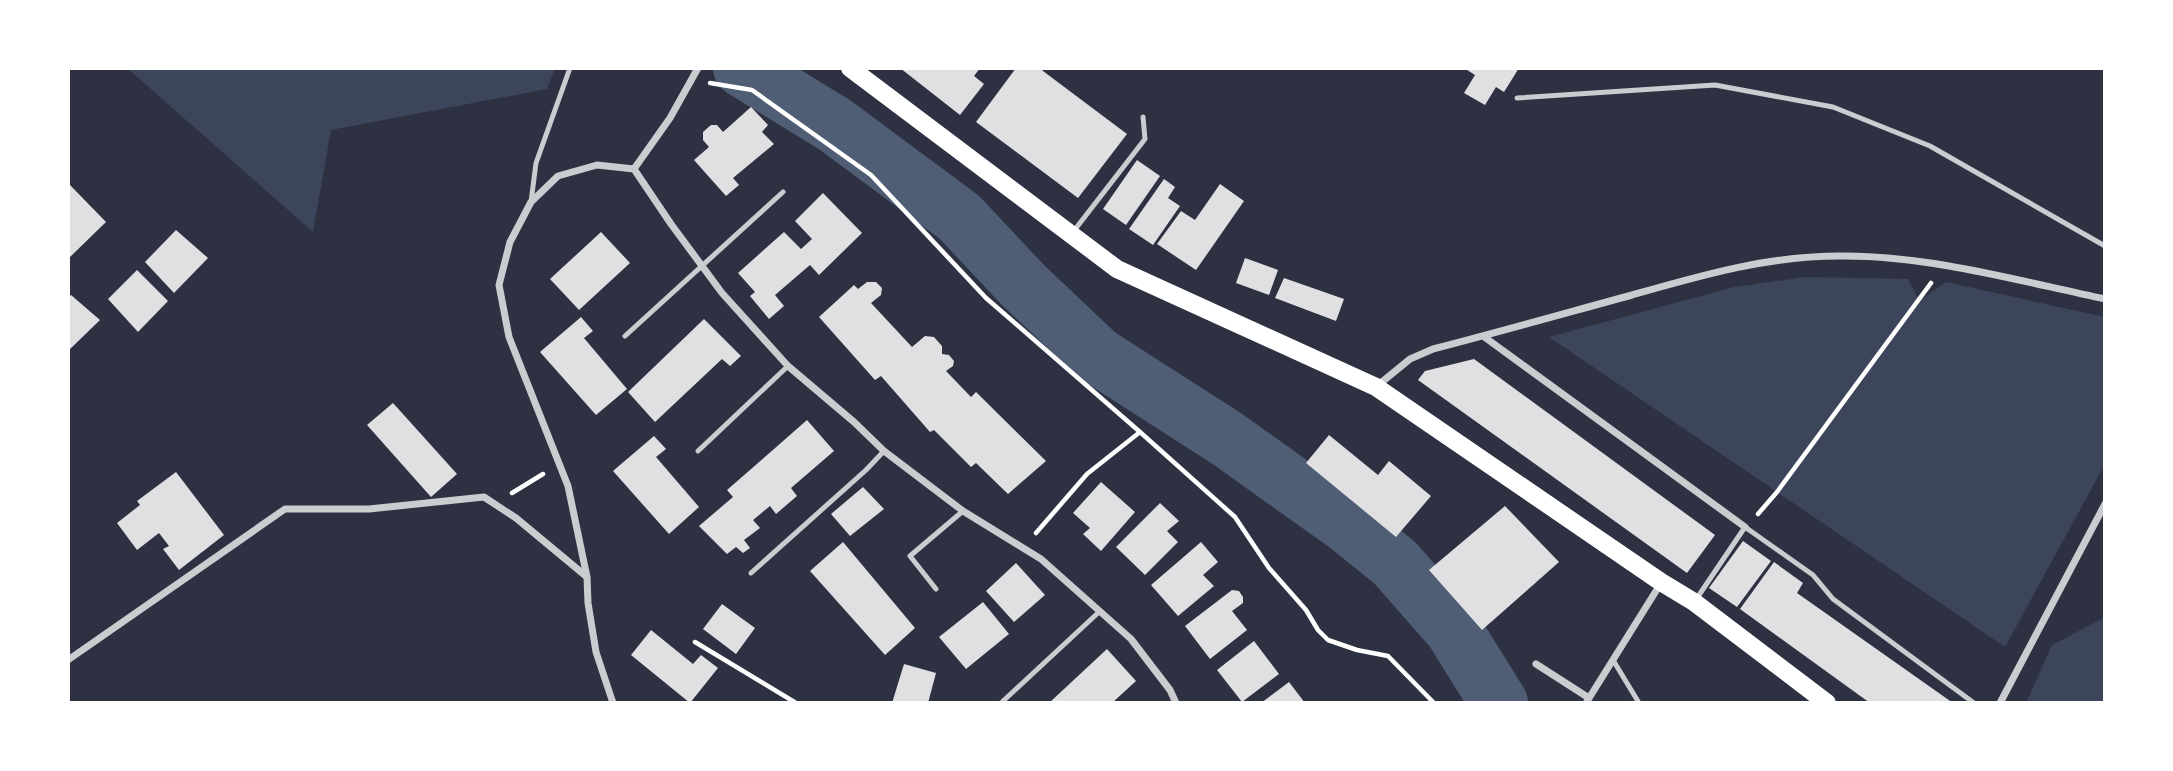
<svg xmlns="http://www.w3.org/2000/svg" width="2173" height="771" viewBox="0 0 2173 771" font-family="'PT Sans',sans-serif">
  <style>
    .green { fill: #3c4559 }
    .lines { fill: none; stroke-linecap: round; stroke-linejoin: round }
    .river { stroke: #4f5d75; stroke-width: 58 }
    .building { fill: #e0e0e3 }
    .path { stroke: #fff; stroke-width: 4.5 }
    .service { stroke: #caccd0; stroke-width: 5 }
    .minor { stroke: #caccd0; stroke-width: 7 }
    .primary { stroke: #fff; stroke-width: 18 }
  </style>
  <rect width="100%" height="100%" fill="#2d3142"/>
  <!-- green -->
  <path class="green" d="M127,68H555L547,89L331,130L313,232Z
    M1806,277L1908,279L1919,301L1946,282L2105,317V464L2005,647L1549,337L1734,287Z
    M2105,617V703H2026L2052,645Z"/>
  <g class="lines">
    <!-- river -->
    <path class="river" d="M742,68L835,125L959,217L1023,285L1098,356L1226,438L1348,525L1395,563L1453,629L1499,703"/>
  </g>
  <!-- building -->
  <path class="building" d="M900,68H980L974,76L984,84L960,115Z
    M1016,68H1039L1127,134L1078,198L976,122Z
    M1464,68H1519L1504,92L1496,87L1485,105L1464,93L1475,75Z
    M751,107L768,125L762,132L774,144L733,178L739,185L726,196L694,160L709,147L703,140V132L711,125H717L723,132Z
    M1137,160L1160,176L1126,225L1103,209Z
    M1164,179L1175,187L1168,198L1180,206L1153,245L1129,229Z
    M1220,184L1244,201L1196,270L1157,244L1181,211L1195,220Z
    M70,185L106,222L70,257L68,186Z
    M823,193L862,233L819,275L810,265L775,295L784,306L769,319L750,296L755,292L738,273L784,232L801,249L812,239L795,221Z
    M176,230L208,258L174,293L145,262Z
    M601,232L630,263L579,310L550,279Z
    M1245,258L1278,270L1269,295L1236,283Z
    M137,270L168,301L138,332L108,299Z
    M1284,278L1344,299L1336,321L1275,298Z
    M867,282H876L882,288L881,295L871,303L912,347L925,336L934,337L942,346V354L949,355L954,361L953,366L946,371L971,397L976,392L1046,461L1008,494L976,463L971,467L934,430L930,432L881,376L875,380L819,317L854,285L858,289Z
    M71,295L100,320L68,351V298Z
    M581,317L593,331L584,338L627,389L596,415L540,352Z
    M704,319L741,356L730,366L722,359L655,422L628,392Z
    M1474,359L1715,535L1687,573L1418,380L1425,371Z
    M393,403L457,474L431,497L367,425Z
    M807,420L834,451L791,488L797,496L776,514L770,506L753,520L760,528L744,540L750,548L743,553L736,547L727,554L699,526L733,497L727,490Z
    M1329,435L1378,475L1389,461L1431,496L1396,537L1306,463Z
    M654,436L666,449L656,457L699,507L669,534L613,471Z
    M176,472L224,535L179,570L163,549L169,546L159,533L137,550L117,523L140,505L137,501Z
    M1101,482L1135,512L1101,551L1083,534L1090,528L1073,513Z
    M863,487L884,509L850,536L831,514Z
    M1160,503L1179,521L1167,531L1178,542L1145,575L1116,547Z
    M1505,506L1559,562L1482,630L1429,570Z
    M1743,541L1771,561L1737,607L1709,588Z
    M843,542L915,628L885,655L810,571Z
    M1201,542L1218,562L1203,575L1214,586L1178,616L1151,585Z
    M1774,562L1803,583L1797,593L1953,703H1870L1740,609Z
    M1016,563L1045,595L1014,622L986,591Z
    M1232,590L1239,591L1243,597V603L1232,611L1247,630L1210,659L1185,626Z
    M983,602L1009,634L966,669L939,637Z
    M722,604L755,628L736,654L703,629Z
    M651,630L693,664L701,655L718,668L690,703L631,655Z
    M1254,641L1279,674L1242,702L1217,670Z
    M1107,649L1136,681L1112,703H1049Z
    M904,664L936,673L928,703H892Z
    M1289,682L1305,703H1261Z"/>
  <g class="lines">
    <!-- path -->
    <path class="path" d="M710,83L752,90L871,175L986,298L1140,432L1235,517L1269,568L1306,610L1318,630L1328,640L1357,650L1388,656L1434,703
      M512,493L543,474
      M1758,514L1777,492L1931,283
      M1036,533L1087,474L1140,432
      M695,642L796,703"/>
    <!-- service -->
    <path class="service" d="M1517,98L1715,85L1833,107L1930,146L2105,246
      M531,202L536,163L570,68
      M1073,232L1145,139L1143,117
      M625,336L783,192
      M698,451L788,366
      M751,573L866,470L884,451
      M936,589L910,556L963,511
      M1695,601L1745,527L1813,575L1833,599L1974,703
      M1613,660L1639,703
      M1001,703L1100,611"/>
    <!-- minor -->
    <path class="minor" d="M634,169L671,224L722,293L788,366L854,422L884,451L963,511L1041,559L1131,639L1170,690L1176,703
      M1483,336L1745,527
      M1377,386L1410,359L1433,349C1499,332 1566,313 1632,295C1702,275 1771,255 1844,256C1932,256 2019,281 2105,299
      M68,660L285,509H369L484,497L516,518L587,577
      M1536,664L1589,698
      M613,703L596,652L588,603L587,577L568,486L509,337L499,285L510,242L531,202L558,176L597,165L634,169L670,118L698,68
      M1586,703L1661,583
      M2000,703L2105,504"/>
    <!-- primary -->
    <path class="primary" d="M850,68L1117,269L1376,387L1661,582L1694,602L1827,703"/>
  </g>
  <!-- border -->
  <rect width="2173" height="771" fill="none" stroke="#ffffff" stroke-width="140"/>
</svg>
